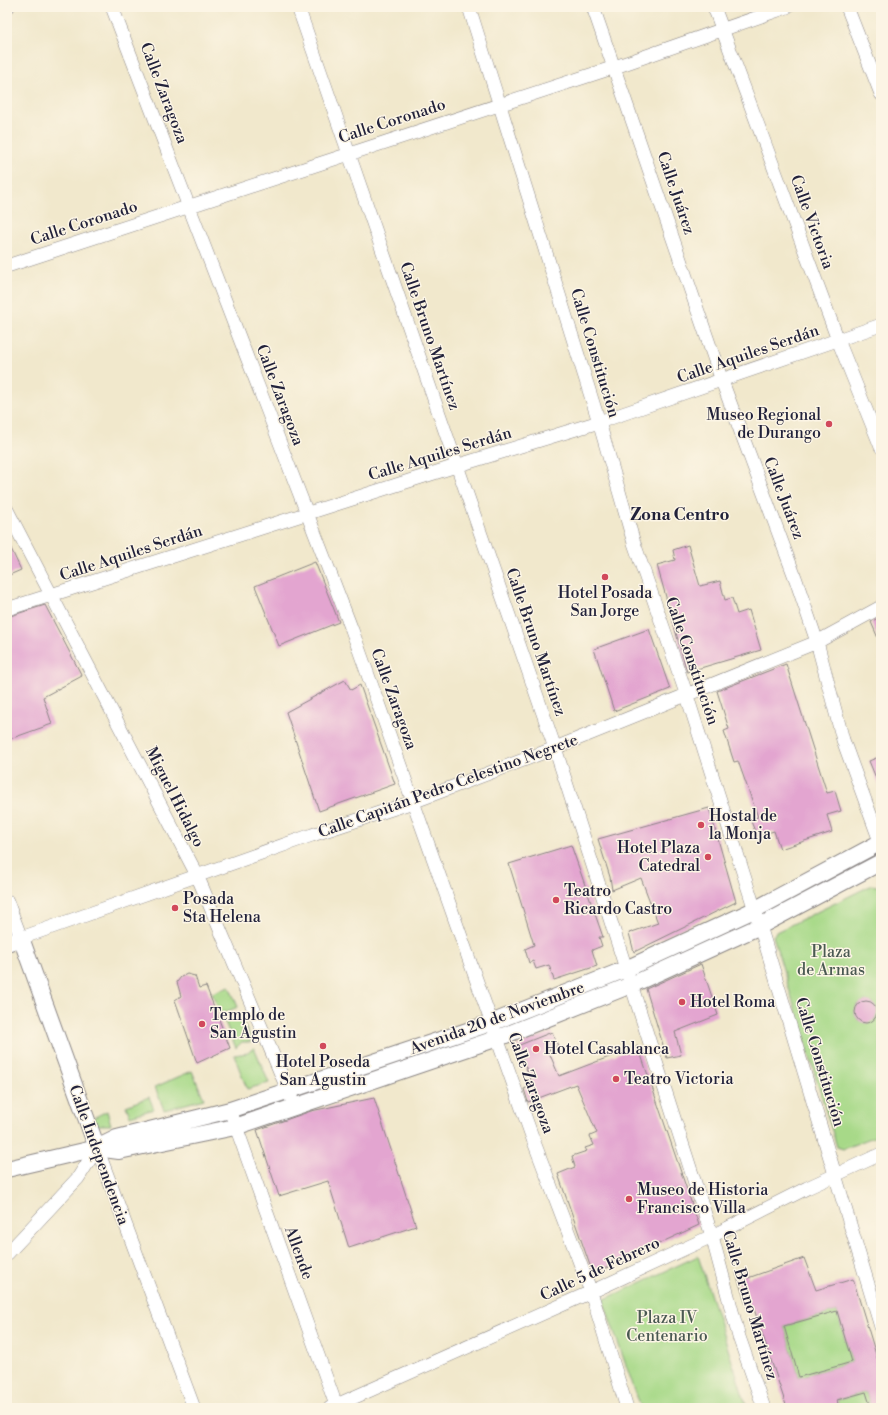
<svg xmlns="http://www.w3.org/2000/svg" width="888" height="1415" viewBox="0 0 888 1415" font-family="'Libre Bodoni',serif">
  <style>
    .green { fill: #a7d988; stroke: #647e62; fill-rule: evenodd }
    .building { fill: #e3a5d0; fill-rule: evenodd }
    .lines { fill: none; stroke-linecap: round; stroke-linejoin: round }
    .minor-casing { stroke: #8a8584; stroke-width: 14 }
    .major-casing { stroke: #8a8584; stroke-width: 18 }
    .minor { stroke: #fff; stroke-width: 13 }
    .major { stroke: #fff; stroke-width: 16 }
    .poi-dot { fill: #d1495b; stroke: #fcf5e5; stroke-width: 1.5 }
    .labels { text-anchor: middle; dominant-baseline: central; stroke-width: 3; stroke-linejoin: round; paint-order: stroke }
    .street-label { font-size: 16px; fill: #22223b; stroke: #fcf5e5 }
    .poi-label { font-size: 16px; fill: #22223b; stroke: #fcf5e5; text-anchor: start }
    .park-label { font-size: 16px; fill: #4a5952; stroke: #fcf5e5 }
    .neighbourhood-label { font-size: 17px; font-weight: bold; fill: #22223b; stroke: #fcf5e5 }
  </style>
  <rect width="100%" height="100%" fill="#fcf5e5"/>
  <filter id="ink" filterUnits="userSpaceOnUse"><feTurbulence type="fractalNoise" baseFrequency=".025" numOctaves="2"/><feDisplacementMap in="SourceGraphic" scale="8" xChannelSelector="R" yChannelSelector="G"/><feConvolveMatrix kernelMatrix="1 2 1 2 8 2 1 2 1" color-interpolation-filters="sRGB"/></filter>
  <filter id="wash" filterUnits="userSpaceOnUse"><feTurbulence type="fractalNoise" baseFrequency=".012" numOctaves="4" result="noise"/><feDisplacementMap in="SourceGraphic" scale="16" xChannelSelector="R" yChannelSelector="G"/><feGaussianBlur stdDeviation="0.9" result="paint"/><feColorMatrix in="noise" values="0 0 0 0 0 0 0 0 0 0 0 0 0 0 0 0 0 1.4 0 .05"/><feComposite in="paint" operator="in"/></filter>
  <g filter="url(#wash)">
    <rect width="100%" height="100%" fill="#f1e8cc"/>
    <!-- green -->
    <path class="green" d="M872,885L881,887V1134L843,1149L837,1147L773,936L776,932ZM865,1001L873,1003L877,1011L875,1019L866,1023L858,1020L855,1013L857,1005Z
      M229,986L238,1007L220,1014L212,993Z
      M240,1015L252,1042H242L236,1048L225,1022Z
      M254,1047L269,1083L247,1089L234,1055L248,1053Z
      M192,1071L204,1099L164,1110L155,1087Z
      M149,1097L154,1109L130,1116L126,1106Z
      M107,1111L111,1125H95L93,1118Z
      M698,1256L747,1408H641L603,1300Z
      M837,1311L852,1362L799,1377L784,1326Z
      M866,1392L871,1408H839L837,1400Z"/>
    <g id="blocks">
      <!-- building -->
      <path class="building" d="M7,540L21,570L7,576Z
        M688,545L700,586L720,581L725,600L732,598L737,614L749,610L761,650L687,672L657,565L675,560L673,550Z
        M315,562L339,622L279,646L255,586Z
        M45,605L82,676L43,697L52,724L7,740V617Z
        M881,616V645L871,622Z
        M649,629L670,689L614,711L594,649Z
        M786,664L827,793L835,791L841,811L827,815L832,832L780,849L774,831L757,836L750,819L758,817L738,761L734,762L724,731L729,729L717,691Z
        M345,680L351,690L360,685L395,784L319,811L286,712Z
        M881,756V790L869,761Z
        M709,808L736,902L634,952L629,933L658,923L641,878L612,890L610,877L598,839Z
        M571,845L603,937H599L602,946L592,950L597,966L554,980L549,965L536,969L533,961L529,963L525,949L534,945L509,864Z
        M701,964L718,1015L675,1032L681,1055L667,1058L646,989Z
        M187,974L195,976L199,988L206,986L230,1048L197,1063L175,1000L181,996L177,982L181,977Z
        M855 1012a11 11 0 1 1 22 0a11 11 0 1 1-22 0Z
        M552,1032L558,1046L548,1050L559,1076L638,1046L699,1225L593,1274L558,1174L575,1167L572,1156L587,1151L585,1148L594,1145L590,1136L597,1133L576,1084L528,1102L524,1089L533,1085L517,1046Z
        M374,1098L416,1226L349,1248L328,1181L279,1196L257,1130L311,1111Z
        M804,1258L816,1290L853,1279L881,1371V1408H871L866,1392L837,1400L839,1408H787L754,1309L748,1311L736,1273L746,1270L748,1278ZM837,1311L852,1362L799,1377L784,1326Z"/>
    </g>
  </g>
  <g filter="url(#ink)">
    <use href="#blocks" fill-opacity="0" stroke="#8a8584" stroke-width="1"/>
    <g class="lines">
      <!-- minor casing -->
      <g class="minor-casing">
        <path id="minor" d="M7,7H8
          M112,7L352,630L534,1142L591,1292L627,1408
          M298,7L555,748L712,1236L739,1337L764,1408
          M469,7L599,422L634,543L687,696L760,926L881,1327
          M593,7L722,381L796,580L817,642L843,740L881,844
          M714,7L838,340L881,447
          M847,7L881,94
          M7,266L615,67L787,7
          M7,510L197,875L292,1100
          M7,609L456,466L599,422L881,325
          M7,901L21,938L312,835L413,802L555,748L817,642L881,607
          M230,1110L337,1408
          M97,1148L194,1408
          M7,1254L78,1178L97,1148
          M330,1408L591,1292L712,1236L807,1188L881,1154"/>
      </g>
      <!-- major casing -->
      <g class="major-casing">
        <path id="major" d="M7,943L21,938L97,1148
          M97,1148L119,1151L235,1127L498,1038L631,985L760,926L881,862
          M7,1169L97,1148L117,1138L230,1110L491,1023L626,969L754,910L881,842"/>
      </g>
      <!-- minor -->
      <use href="#minor" class="minor"/>
      <!-- major -->
      <use href="#major" class="major"/>
    </g>
  </g>
  <!-- markers -->
  <g class="poi-dot">
    <circle cx="829" cy="424" r="4"/>
    <circle cx="605" cy="577" r="4"/>
    <circle cx="701" cy="825" r="4"/>
    <circle cx="708" cy="857" r="4"/>
    <circle cx="556" cy="900" r="4"/>
    <circle cx="175" cy="908" r="4"/>
    <circle cx="682" cy="1002" r="4"/>
    <circle cx="202" cy="1024" r="4"/>
    <circle cx="323" cy="1046" r="4"/>
    <circle cx="536" cy="1049" r="4"/>
    <circle cx="616" cy="1079" r="4"/>
    <circle cx="629" cy="1199" r="4"/>
  </g>
  <g class="labels">
    <!-- street labels -->
    <g class="street-label">
      <text transform="translate(164 93) rotate(69)">Calle Zaragoza</text>
      <text transform="translate(392 121) rotate(-18)">Calle Coronado</text>
      <text transform="translate(676 193) rotate(71)">Calle Juárez</text>
      <text transform="translate(812 222) rotate(70)">Calle Victoria</text>
      <text transform="translate(84 223) rotate(-18)">Calle Coronado</text>
      <text transform="translate(430 336) rotate(71)">Calle Bruno Martínez</text>
      <text transform="translate(595 353) rotate(73)">Calle Constitución</text>
      <text transform="translate(748 354) rotate(-19)">Calle Aquiles Serdán</text>
      <text transform="translate(280 395) rotate(69)">Calle Zaragoza</text>
      <text transform="translate(440 454) rotate(-17)">Calle Aquiles Serdán</text>
      <text transform="translate(784 498) rotate(69)">Calle Juárez</text>
      <text transform="translate(131 553) rotate(-18)">Calle Aquiles Serdán</text>
      <text transform="translate(536 642) rotate(71)">Calle Bruno Martínez</text>
      <text transform="translate(692 661) rotate(71)">Calle Constitución</text>
      <text transform="translate(394 699) rotate(70)">Calle Zaragoza</text>
      <text transform="translate(448 786) rotate(-20)">Calle Capitán Pedro Celestino Negrete</text>
      <text transform="translate(175 797) rotate(63)">Miguel Hidalgo</text>
      <text transform="translate(497 1018) rotate(-20)">Avenida 20 de Noviembre</text>
      <text transform="translate(820 1062) rotate(73)">Calle Constitución</text>
      <text transform="translate(531 1083) rotate(70)">Calle Zaragoza</text>
      <text transform="translate(99 1155) rotate(70)">Calle Independencia</text>
      <text transform="translate(299 1253) rotate(70)">Allende</text>
      <text transform="translate(600 1269) rotate(-25)">Calle 5 de Febrero</text>
      <text transform="translate(750 1305) rotate(73)">Calle Bruno Martínez</text>
    </g>
    <!-- poi labels -->
    <g class="poi-label">
      <text x="821" y="415" text-anchor="end">Museo Regional<tspan x="821" dy="18">de Durango</tspan></text>
      <text x="605" y="593" text-anchor="middle">Hotel Posada<tspan x="605" dy="18">San Jorge</tspan></text>
      <text x="709" y="816">Hostal de<tspan x="709" dy="18">la Monja</tspan></text>
      <text x="700" y="848" text-anchor="end">Hotel Plaza<tspan x="700" dy="18">Catedral</tspan></text>
      <text x="564" y="891">Teatro<tspan x="564" dy="18">Ricardo Castro</tspan></text>
      <text x="183" y="899">Posada<tspan x="183" dy="18">Sta Helena</tspan></text>
      <text x="690" y="1002">Hotel Roma</text>
      <text x="210" y="1015">Templo de<tspan x="210" dy="18">San Agustin</tspan></text>
      <text x="544" y="1049">Hotel Casablanca</text>
      <text x="323" y="1062" text-anchor="middle">Hotel Poseda<tspan x="323" dy="18">San Agustin</tspan></text>
      <text x="624" y="1079">Teatro Victoria</text>
      <text x="637" y="1190">Museo de Historia<tspan x="637" dy="18">Francisco Villa</tspan></text>
    </g>
    <!-- park labels -->
    <g class="park-label">
      <text x="831" y="952">Plaza<tspan x="831" dy="18">de Armas</tspan></text>
      <text x="667" y="1318">Plaza IV<tspan x="667" dy="18">Centenario</tspan></text>
    </g>
    <!-- neighbourhood labels -->
    <g class="neighbourhood-label">
      <text x="680" y="515">Zona Centro</text>
    </g>
  </g>
  <!-- margin -->
  <rect width="888" height="1415" fill="none" stroke="#fcf5e5" stroke-width="24"/>
</svg>
